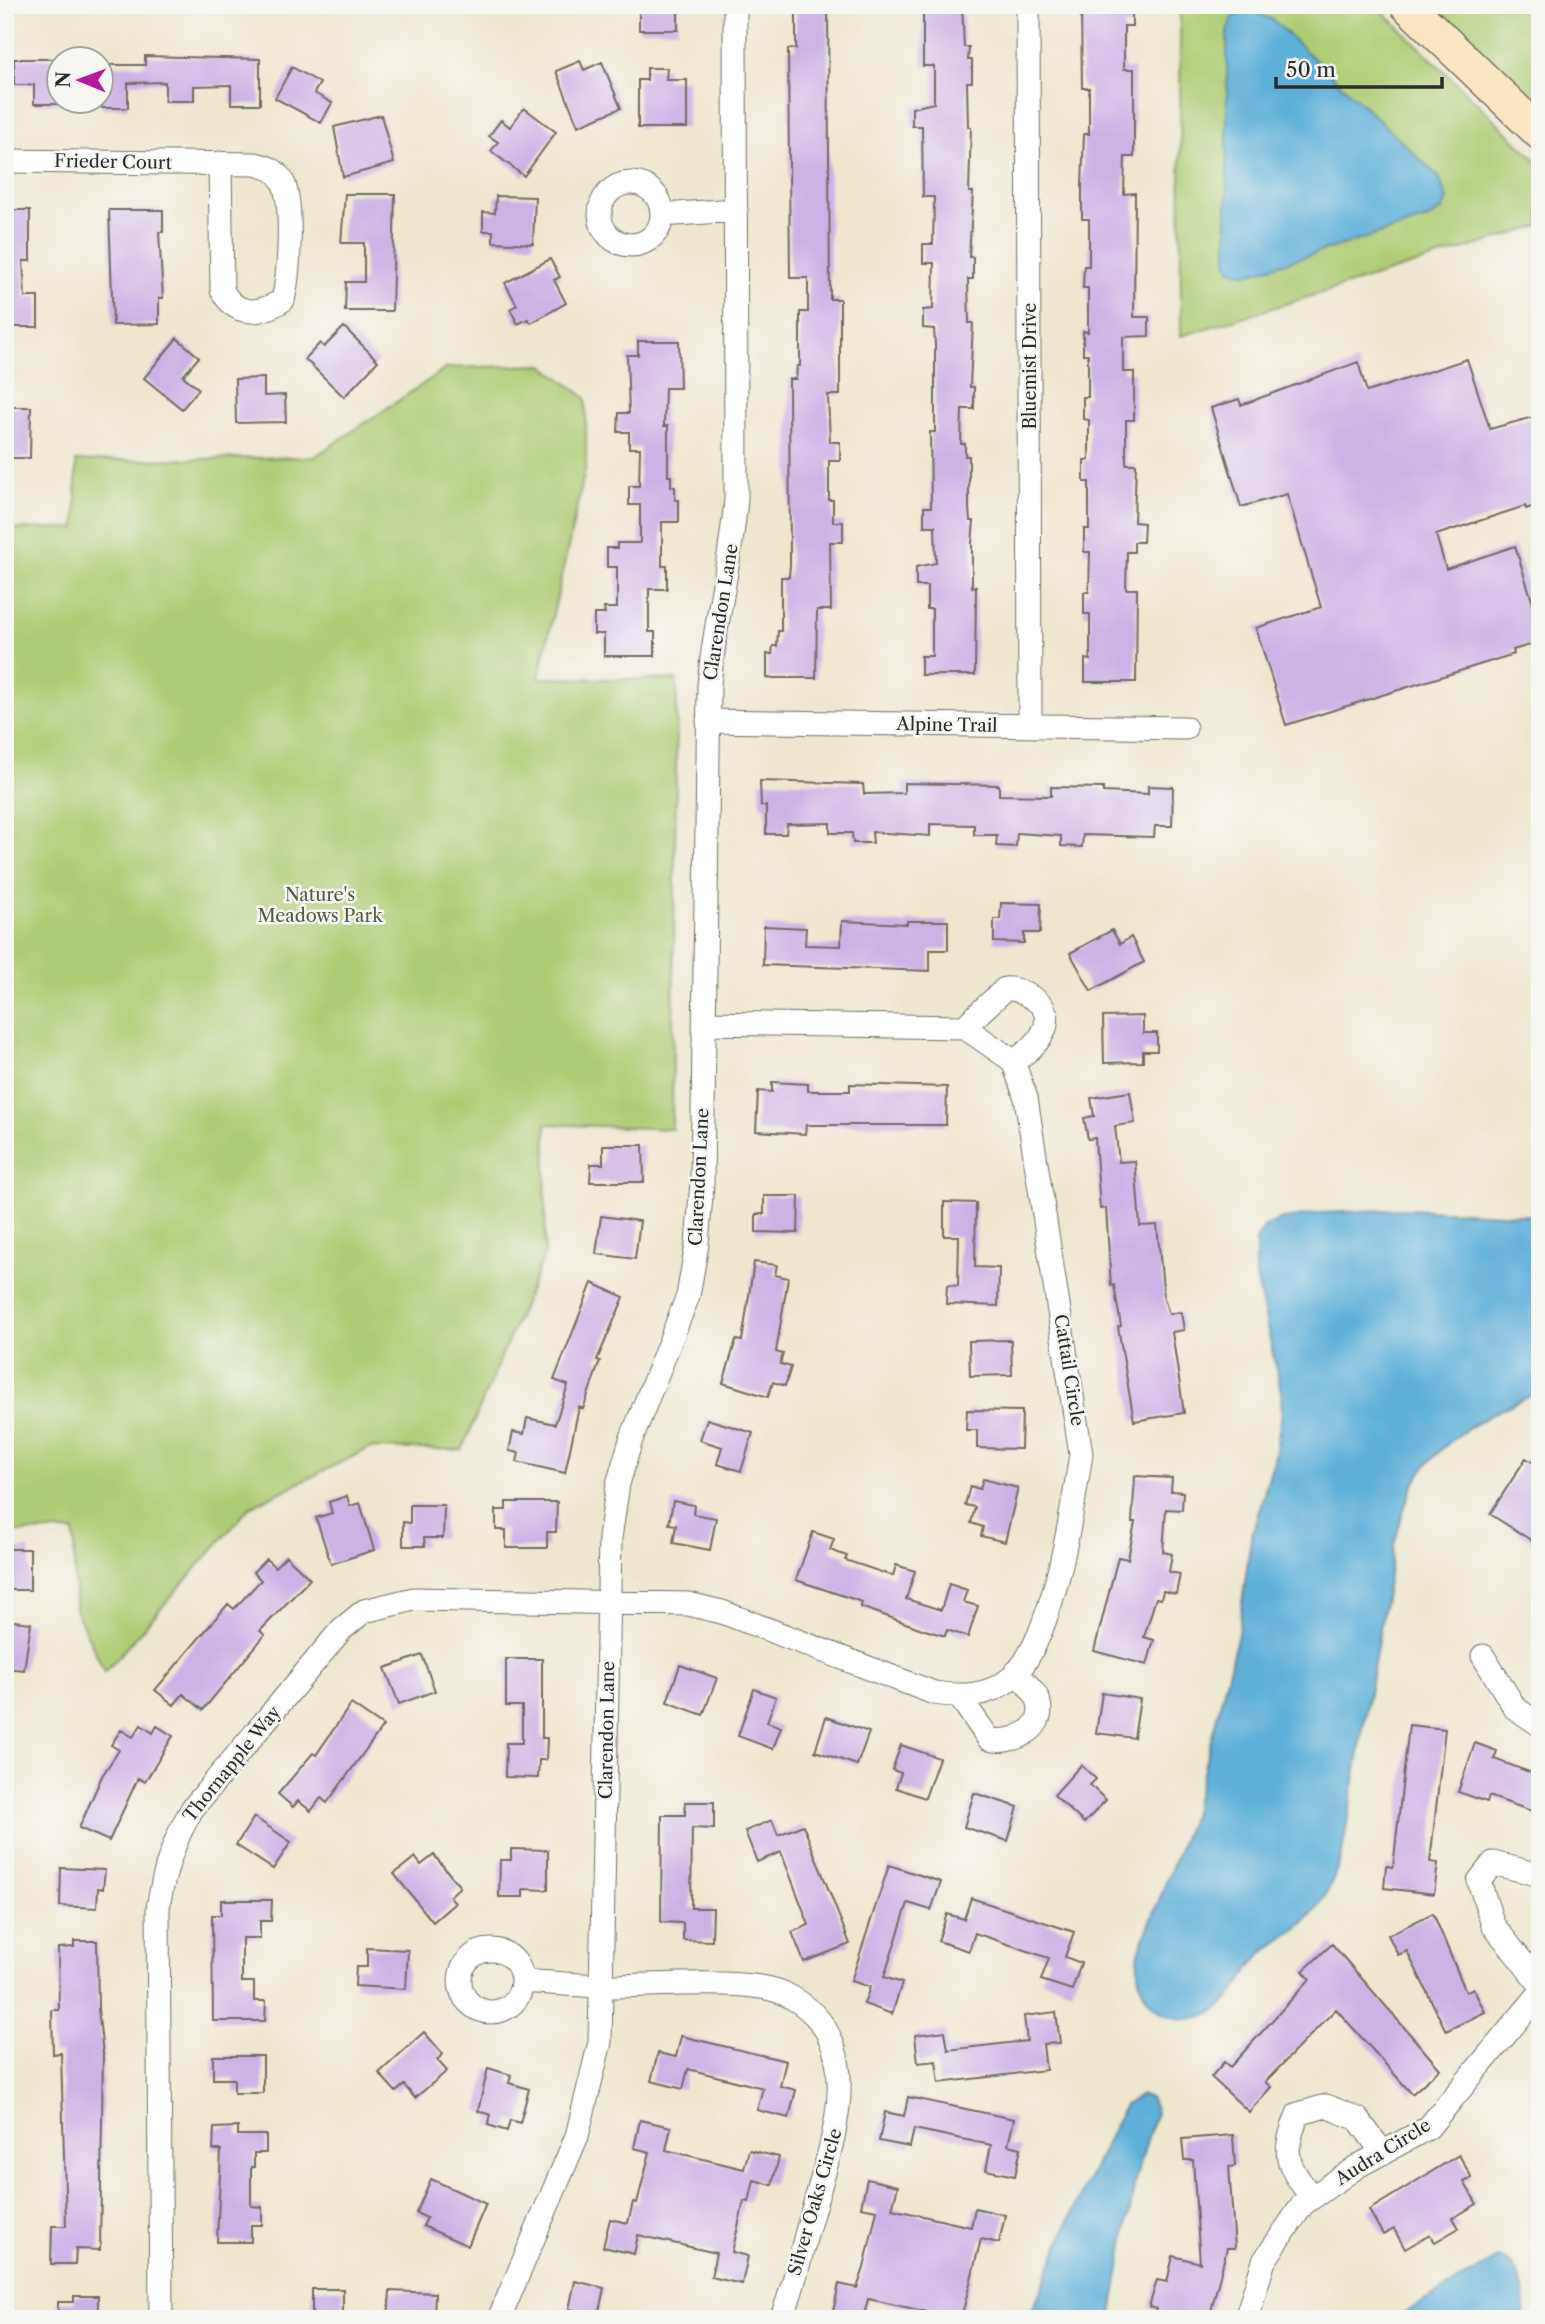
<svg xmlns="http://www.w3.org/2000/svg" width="1545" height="2324" viewBox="0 0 1545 2324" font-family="'Libre Caslon Text',serif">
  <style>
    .green { fill: #aecc73; stroke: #6c7c4f; stroke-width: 2 }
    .water { fill: #5eb0d9; stroke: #446e82; stroke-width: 2 }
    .building { fill: #cab2e5 }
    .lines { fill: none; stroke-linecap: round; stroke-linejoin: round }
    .street-casing { stroke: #6f6d64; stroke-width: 25 }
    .secondary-casing { stroke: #6f6d64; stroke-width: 36 }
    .street { stroke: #fff; stroke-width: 23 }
    .secondary { stroke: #fbe6c3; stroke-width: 33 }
    .labels { text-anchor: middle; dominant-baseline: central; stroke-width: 5; stroke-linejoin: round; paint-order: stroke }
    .street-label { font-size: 18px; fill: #2b2b2b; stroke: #f6f6f2 }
    .park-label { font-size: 18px; fill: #525b41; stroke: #f6f6f2 }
  </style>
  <rect width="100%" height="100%" fill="#f6f6f2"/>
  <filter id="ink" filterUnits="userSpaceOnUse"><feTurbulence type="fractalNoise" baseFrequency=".0143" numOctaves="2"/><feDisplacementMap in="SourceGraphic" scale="14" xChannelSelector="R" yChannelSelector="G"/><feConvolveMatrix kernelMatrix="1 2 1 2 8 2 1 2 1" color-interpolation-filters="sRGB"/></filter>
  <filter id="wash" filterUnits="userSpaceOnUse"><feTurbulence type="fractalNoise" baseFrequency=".00686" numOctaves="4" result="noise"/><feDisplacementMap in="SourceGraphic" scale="28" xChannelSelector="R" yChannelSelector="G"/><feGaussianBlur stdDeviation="1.57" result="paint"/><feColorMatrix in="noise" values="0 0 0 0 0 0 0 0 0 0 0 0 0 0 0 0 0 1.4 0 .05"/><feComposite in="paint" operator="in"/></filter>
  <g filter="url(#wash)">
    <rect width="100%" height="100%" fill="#eee7cf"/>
    <!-- green -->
    <path class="green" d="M1180,5H1376L1540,164V226L1181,336Z
      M1430,5H1540V113Z
      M543,365L586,398V466L539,678L677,680L672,1129L546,1124L545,1253L462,1450L370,1448L250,1507L105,1672L75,1609L74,1531L5,1532V529L76,528V461L314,457L447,368Z"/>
    <!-- water -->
    <path class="water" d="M1250,10L1273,20L1439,177L1447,199L1442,210L1428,219L1247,274L1230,270L1227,260V33L1231,19L1239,11Z
      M1406,1209L1540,1216V1392C1498,1409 1451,1432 1423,1470C1407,1491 1401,1520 1394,1545L1342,1853C1333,1883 1322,1910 1296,1929C1283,1938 1269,1947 1258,1958C1245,1971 1240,1989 1226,2002C1184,2040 1129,2010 1139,1952L1192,1815L1238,1634L1251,1538L1275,1456L1282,1412L1281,1391L1256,1276V1240L1265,1226L1280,1220L1320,1213Z
      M1141,2095L1150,2097L1156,2112L1136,2176L1111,2319H1029L1068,2223L1116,2122L1125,2105Z
      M1498,2258C1521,2265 1528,2296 1523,2319H1394Z"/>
    <g id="blocks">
      <!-- building -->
      <path class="building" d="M639,5H678V30H639Z
        M796,5H828L830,299H840V395H828L830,442H840V461H829V500H833V522H843V542H830L831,610H817L816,678H767V654H772L773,646H777L778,631H781V577H789L790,564L789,379H796L797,366H800V312H808V278H790L788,49H796Z
        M923,5H962L964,47H969L968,60H972V82H967L968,127H971L969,192H973L969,257H973V279H968L969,323H973L970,387H974V409H962L961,444H965V456H969V508L970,521H974L972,543V587L976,586L975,675H921V656H932V609H927V586H916V567L936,563L935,526H924V507H931L930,432H935V345L934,329L923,328V310L933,309L934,263H923V244H933L934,197H923L922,126H912V108L934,103V66H923Z
        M1081,5H1132V26H1124V69H1134V157H1125L1124,194L1135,193L1134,317H1149V336L1123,337V372H1134V420H1126V464H1136L1134,522L1144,523L1143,542H1134V552H1127L1126,589H1137L1136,682H1085V659L1090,660V614H1084V592H1089L1090,552H1084V529H1089V482H1084V460H1089V420L1083,419V397H1088V354H1083V331L1088,332V288H1083L1084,266H1089V219H1082V185L1084,134H1089V88H1082Z
        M145,56L260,59V104H231V85L194,86V101H165V82L128,83V108H102V65H145Z
        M14,59H60V104H34V85H14Z
        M580,61L584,70L602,62L621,108L578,126L556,71Z
        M292,67L320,83L314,93L332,103L321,123L275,98Z
        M647,68H667L666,80H687V128H638V80H647Z
        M524,108L556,132L524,176L491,151L498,142L489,136L501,120L510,127Z
        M381,115L394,163L343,177L334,127Z
        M345,194H395L392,311H345L346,282H364V243H341Z
        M496,196L535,197L533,244L493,242V231H483V212L495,213Z
        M5,210H30V261H23L25,297H38V327H5Z
        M109,210H163V232H159L163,298H159V324L113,325Z
        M550,259L560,277L554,280L566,303L531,323L528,319L518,324L510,309L517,305L505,283Z
        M344,327L378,361L344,397L305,359L320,343L324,347Z
        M177,338L199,357L183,376L199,389L182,409L144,378Z
        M638,341H679L680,388H665L664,426H668V476H671V487H675V500H679V522H662V566H667V589H649V632H655V656H604V634H594V614H605L604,608H617V567H607V548H617V543H640V505H629V486H639L640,448H629V432H618L619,413H629L627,355H638Z
        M1467,359L1490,429L1540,415V504L1526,509L1525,506L1436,535L1446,569L1515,546L1540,626V642L1513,650L1514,654L1286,725L1256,628L1321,607L1287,494L1241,507L1211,408L1239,399L1241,405L1358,362L1367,392Z
        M264,378V396L285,395L286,422L236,423L235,379Z
        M5,407H31L30,458H5Z
        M760,781L863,784L864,794L904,793V783L999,785V795L1051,796V787L1103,788V792L1148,794V786L1173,787L1172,826H1155L1154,837L1083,835L1082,847L1061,846V836L1017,833L1016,847L996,846L997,835H974V825L930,824V836L872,832L873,843H853L852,833H830V823L787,824L786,834H766V806H761Z
        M1001,903L1041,904L1040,933H1024V943L994,942V919H1000Z
        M842,921L907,924V921H948V950H930V971L763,965L764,926L806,928L805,945L841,946Z
        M1112,930L1120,944L1131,937L1144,962L1091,991L1070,953Z
        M1143,1016V1033H1157V1051H1143V1062L1104,1063L1103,1017Z
        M772,1082L808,1084V1091H850V1084L947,1087L946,1125H806L805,1134L756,1131L758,1091L772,1092Z
        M1130,1092L1135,1123L1115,1126L1119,1162L1135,1161L1140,1226L1157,1225L1164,1298L1169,1314L1181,1312L1184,1330L1172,1332L1184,1413L1134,1421L1118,1327L1121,1326L1114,1285L1111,1286L1106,1208L1100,1209L1095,1138L1088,1139L1084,1118L1094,1116L1091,1098Z
        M603,1145H643L644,1182H590L591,1164H603Z
        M764,1196H799L798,1233L756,1232V1214H764Z
        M944,1202L976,1203L975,1267L999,1268L998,1306L946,1304L947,1285L958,1286L959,1236H944Z
        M601,1216L640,1221L635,1259L596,1254Z
        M754,1262L777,1265L775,1275L788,1278L776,1352L783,1354L780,1364L791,1367L785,1386L773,1382L768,1397L723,1383L736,1340L742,1341Z
        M592,1283L624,1297L597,1360L600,1361L583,1409L579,1407L565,1473L517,1462L519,1453L509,1451L513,1432L524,1434L527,1418L555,1424L568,1385L554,1380Z
        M1011,1340L1012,1375L970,1376L969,1341Z
        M967,1410L1022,1411L1021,1449L977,1448V1430H966Z
        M707,1419L753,1433L741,1471L717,1464L722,1447L700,1440Z
        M1526,1458L1540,1467V1546L1490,1514Z
        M1135,1476L1172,1478L1171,1491L1183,1492L1182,1510L1166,1509L1163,1552L1172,1554L1169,1572L1180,1574L1176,1594L1163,1591L1161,1599L1156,1598L1144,1637L1154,1640L1147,1665L1094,1651L1118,1557L1128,1559L1135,1522H1132Z
        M983,1479L1018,1488L1005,1542L981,1536L983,1527L971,1523L975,1507L965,1505L970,1486L980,1489Z
        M347,1496L350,1506L360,1503L374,1550L331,1564L316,1518L332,1513L329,1502Z
        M673,1501L694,1505L693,1514L716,1518L710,1550L673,1543L676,1525L669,1524Z
        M506,1502H557L556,1532H547V1548H506V1530H496V1510H506Z
        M410,1505H444L443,1538H424L425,1546H403V1522L410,1523Z
        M813,1532L834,1539L830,1550L847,1556L845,1560L893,1576L896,1565L915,1571L906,1599L941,1610L949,1584L967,1590L963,1602L978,1606L968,1637L947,1630L945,1636L925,1630L861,1607L862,1602L796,1580Z
        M5,1549H30V1590H5Z
        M286,1556L310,1579L260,1631L265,1635L203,1710L183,1694L174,1705L155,1690L228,1604L234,1609L261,1580L253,1572L266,1559L275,1567Z
        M5,1620L31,1623L24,1670L5,1668Z
        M422,1655L435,1691L399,1704L385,1668Z
        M506,1659H542V1738H547L546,1760H539L538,1778L505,1777L506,1743H522V1706H506Z
        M680,1665L717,1678L703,1715L667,1702Z
        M754,1689L776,1697L767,1722L781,1727L773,1749L738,1736Z
        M1102,1693L1140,1699L1134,1738L1096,1733Z
        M351,1704L383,1726L327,1803L321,1798L311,1811L298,1801L293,1807L278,1794L313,1753L316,1755Z
        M826,1717L869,1732L857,1765L815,1751Z
        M141,1725L153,1733L157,1726L173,1736L145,1782L138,1778L109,1841L79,1828L102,1776L119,1750L111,1745L121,1730L133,1737Z
        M1409,1725L1445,1729L1430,1862L1438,1863L1434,1894L1384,1888L1386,1866L1393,1867Z
        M1475,1743L1497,1751L1494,1759L1540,1776V1814L1489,1796L1487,1802L1458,1792Z
        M901,1745L939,1758L925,1798L896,1788L901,1773L892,1770Z
        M1081,1765L1096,1779L1090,1785L1106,1800L1084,1823L1054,1795Z
        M974,1793L1018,1807L1008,1841L964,1827Z
        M685,1802H714V1829L692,1828L691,1908H713L712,1941L683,1940V1923L661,1922L662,1815H685Z
        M254,1817L291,1842L273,1869L236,1845Z
        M772,1820L778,1835L803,1825L850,1944L804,1962L792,1932L809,1925L781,1852L757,1862L745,1831Z
        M511,1849L548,1850V1890L523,1889V1897H499L500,1860H511Z
        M434,1855L460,1887L450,1896L455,1903L433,1922L394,1874L415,1857L421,1865Z
        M889,1865L941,1882L931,1910L908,1903L884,1977L902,1983L892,2014L864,2004L870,1987L851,1981Z
        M61,1868L105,1870L103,1889L98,1888L97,1908L60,1906Z
        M971,1898L1074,1932L1065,1957L1081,1963L1072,1990L1041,1980L1049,1958L975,1933L969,1951L938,1941L947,1914L964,1919Z
        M221,1900H272L271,1921H260V1938H242V1982H254V2001H266L265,2021H213L212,1915H221Z
        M1433,1913L1466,1992L1473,1988L1485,2012L1446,2031L1407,1951L1398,1955L1388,1935Z
        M74,1941H97L98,2009L103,2053L100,2250L76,2249L75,2264H51L52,2226H66L61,2053L53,2054L52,2010H59L58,1948L74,1947Z
        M1332,1944L1440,2069L1412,2094L1336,2009L1265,2082L1271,2087L1249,2112L1211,2077L1224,2062L1230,2067L1310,1979L1303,1971Z
        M367,1948L408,1950L406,1989L355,1986L356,1967H367Z
        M1056,2012L1060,2043L1043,2044L1046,2070L939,2083L936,2061L918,2063L915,2035L945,2031L948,2050L1027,2041L1024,2016Z
        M424,2032L443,2054L437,2060L447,2071L415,2098L404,2085L396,2092L379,2073Z
        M681,2036L786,2061L780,2086L796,2090L789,2118L757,2110L763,2088L688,2069L683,2089L651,2081L658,2053L676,2057Z
        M213,2056H263V2093H234V2079H213Z
        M488,2068L511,2075L509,2083L529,2089L520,2123L510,2120L507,2131L488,2125L491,2115L478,2111Z
        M908,2097L1014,2119L1008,2145L1021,2148L1015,2176L986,2170L991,2145L914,2129L910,2147L879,2141L885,2112L904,2116Z
        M640,2120L671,2127L666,2150L744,2169L749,2150L779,2157L772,2185L754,2180L749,2202L744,2201L732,2252L748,2256L742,2284L711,2277L716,2253L638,2235L634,2254L603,2247L610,2219L628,2223L633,2202L637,2203L650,2152L634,2148Z
        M238,2127V2135H266V2153H254V2167H251V2206L262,2207V2225H251V2242H217L221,2150H213L214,2128Z
        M1233,2135L1235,2166L1229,2167L1235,2248H1227L1209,2319H1153L1156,2309L1149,2307L1157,2280L1167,2282L1173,2256L1200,2263L1193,2160H1184L1182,2139Z
        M1459,2155L1472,2178L1464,2182L1477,2204L1453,2218L1459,2228L1435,2242L1430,2235L1405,2249L1394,2229L1383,2235L1369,2210Z
        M431,2179L486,2204L468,2246L423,2226L427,2218L416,2213Z
        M867,2179L898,2186L892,2209L971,2227L975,2208L1005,2215L999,2243L981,2239L961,2319L868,2299L863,2319L833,2312L839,2284L857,2288L864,2268L877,2210L861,2207Z
        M575,2281L604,2288L598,2316L569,2309Z
        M312,2289H343V2319H312Z
        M390,2291L435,2293L434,2319H388Z
        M74,2296H98V2319H58V2302H74Z"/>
    </g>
  </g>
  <g filter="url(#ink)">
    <use href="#blocks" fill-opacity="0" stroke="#6f6d64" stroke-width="2"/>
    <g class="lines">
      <!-- street casing -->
      <g class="street-casing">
        <path id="street" d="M1028,5L1030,726
          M5,161L255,164C267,167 275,169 282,180C294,202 289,276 283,300C260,315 235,317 222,290L220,163
          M600 214a31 31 0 1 1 62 0a31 31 0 1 1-62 0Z
          M662,215L736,210
          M708,721L1185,728
          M964,1027L1005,989C1015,988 1022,992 1031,997C1065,1017 1036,1049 1013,1061
          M1483,1656L1515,1708L1540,1725
          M959,1696L989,1739C1010,1745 1046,1731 1039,1703C1037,1692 1023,1681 1016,1672
          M1540,1875L1493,1863L1479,1881L1493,1925L1540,1984
          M460 1981a31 31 0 1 1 62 0a31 31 0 1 1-62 0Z
          M523,1981C549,1983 576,1985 602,1986C645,1987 748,1977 783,1993C875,2036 831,2145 811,2217C801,2250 795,2287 781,2319
          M1312,2197C1285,2164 1282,2153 1298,2114L1326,2106L1358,2119L1383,2153
          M161,2319L158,1908C164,1871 173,1842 192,1809L341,1630L364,1611L414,1599L688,1604L722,1612L934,1693C961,1697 989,1697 1011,1678C1053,1643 1073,1508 1081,1454L1026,1098L1013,1061L964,1027L705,1023
          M499,2319L577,2136L600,2042L610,1538L618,1484L631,1440L688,1296L697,1244L702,1183L709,686C714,623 731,563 736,499L735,5
          M1246,2319L1264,2261L1303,2204L1358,2166L1428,2128L1540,1993"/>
      </g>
      <!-- secondary casing -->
      <g class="secondary-casing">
        <path id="secondary" d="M1407,5L1540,133"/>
      </g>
      <!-- street -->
      <use href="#street" class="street"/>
      <!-- secondary -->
      <use href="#secondary" class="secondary"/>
    </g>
  </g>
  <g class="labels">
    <!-- street labels -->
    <g class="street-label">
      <text transform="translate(113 162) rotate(1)">Frieder Court</text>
      <text transform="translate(1030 366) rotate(-90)">Bluemist Drive</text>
      <text transform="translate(721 612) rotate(-81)">Clarendon Lane</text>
      <text transform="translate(947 725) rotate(1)">Alpine Trail</text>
      <text transform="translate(699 1177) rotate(-87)">Clarendon Lane</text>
      <text transform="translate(1069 1370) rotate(81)">Cattail Circle</text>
      <text transform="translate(607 1730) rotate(-89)">Clarendon Lane</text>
      <text transform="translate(232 1764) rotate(-51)">Thornapple Way</text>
      <text transform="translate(1383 2152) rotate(-32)">Audra Circle</text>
      <text transform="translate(815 2202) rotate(-74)">Silver Oaks Circle</text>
    </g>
    <!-- park labels -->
    <g class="park-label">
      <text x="320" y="895">Nature's<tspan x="320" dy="21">Meadows Park</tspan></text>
    </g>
  </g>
  <!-- margin -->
  <rect width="1545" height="2324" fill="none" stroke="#f6f6f2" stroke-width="28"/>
  <!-- north arrow -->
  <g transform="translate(80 80) rotate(271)"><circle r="33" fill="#f6f6f2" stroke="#a5a5a2" stroke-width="2"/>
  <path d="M0-5L12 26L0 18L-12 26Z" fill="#b5179e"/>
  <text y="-10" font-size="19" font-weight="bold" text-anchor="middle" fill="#2b2b2b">N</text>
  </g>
  <!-- scale -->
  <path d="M1276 77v10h166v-10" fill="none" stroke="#2b2b2b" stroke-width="3.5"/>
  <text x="1286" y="77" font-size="21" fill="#2b2b2b" stroke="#f6f6f2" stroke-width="5" paint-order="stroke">50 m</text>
</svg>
